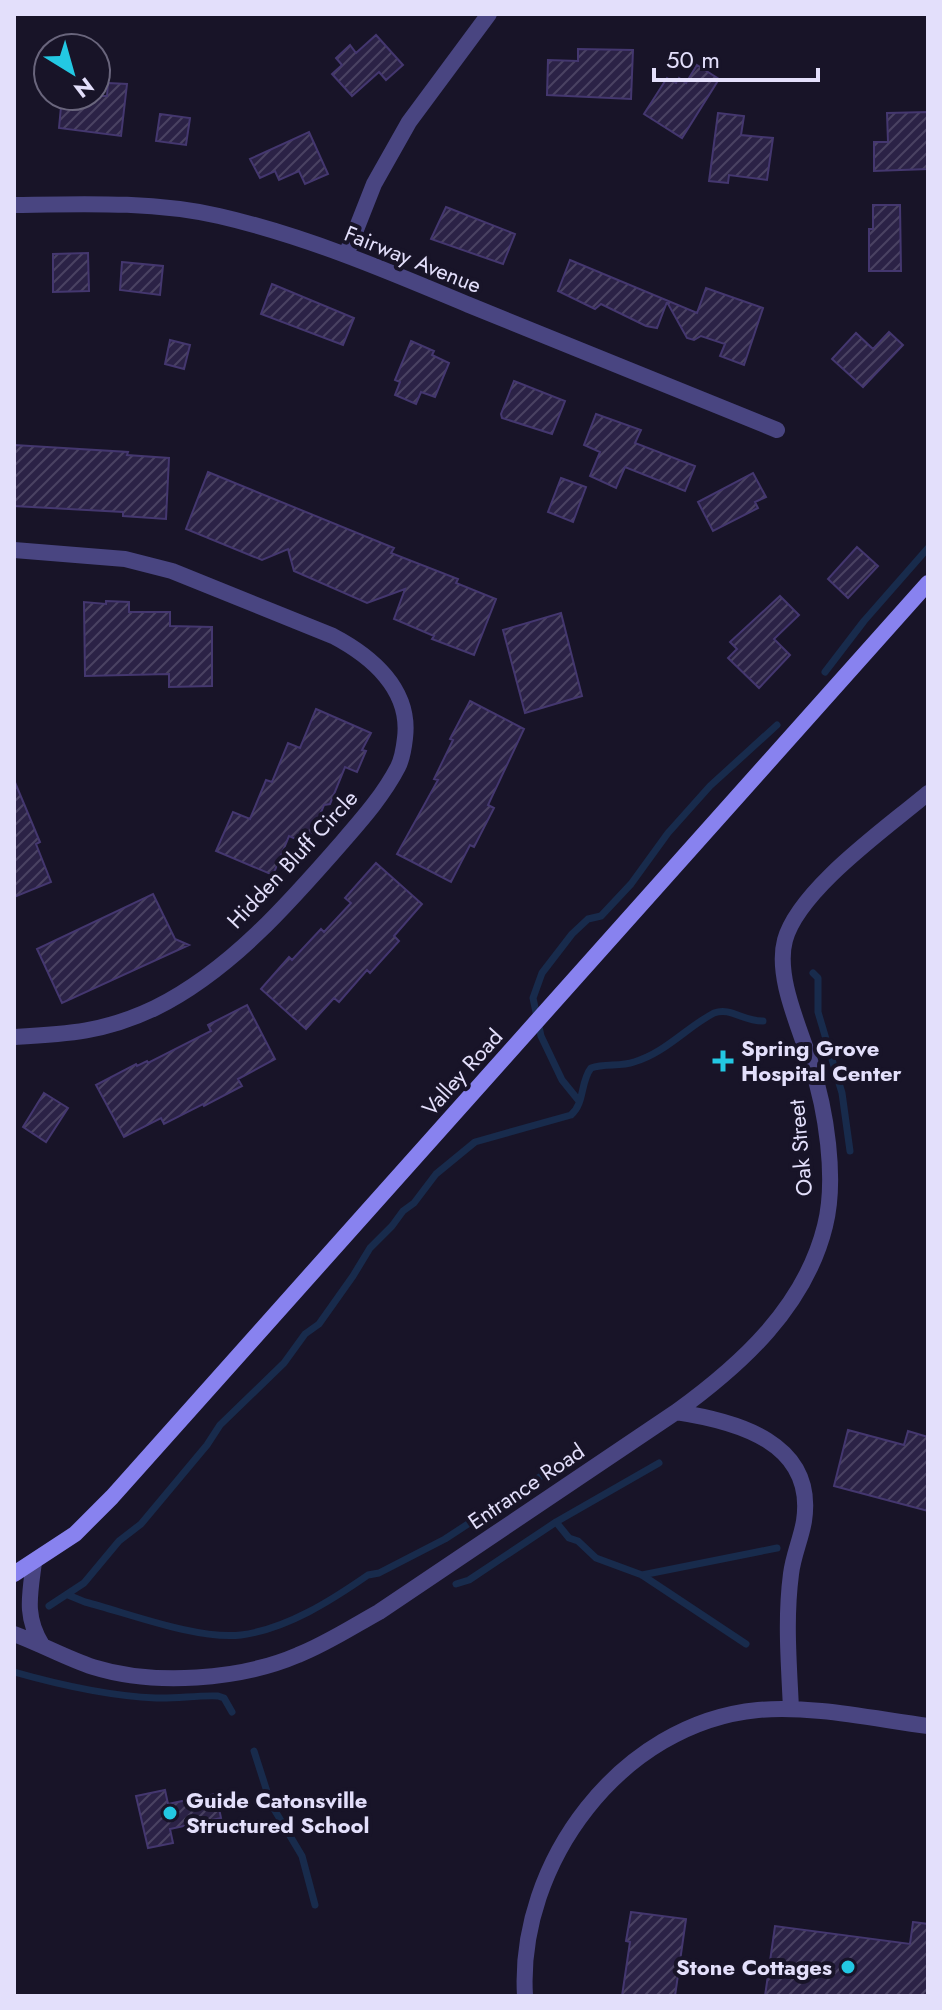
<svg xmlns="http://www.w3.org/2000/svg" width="942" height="2010" viewBox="0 0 942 2010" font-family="Jost,sans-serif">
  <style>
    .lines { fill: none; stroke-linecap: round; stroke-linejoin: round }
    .stream { stroke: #182b4c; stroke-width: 7 }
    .building { fill: url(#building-hatch); stroke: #44376f; stroke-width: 2 }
    .street { stroke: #494581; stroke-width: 16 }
    .secondary { stroke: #8882ef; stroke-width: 16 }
    .poi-dot { fill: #23c8e3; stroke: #181428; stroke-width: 3 }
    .labels { text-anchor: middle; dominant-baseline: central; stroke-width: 8; stroke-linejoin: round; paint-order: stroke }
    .street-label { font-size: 22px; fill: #e3dffb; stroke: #181428 }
    .poi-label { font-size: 22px; font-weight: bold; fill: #e3dffb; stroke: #181428; text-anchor: start }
  </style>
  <defs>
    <pattern id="building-hatch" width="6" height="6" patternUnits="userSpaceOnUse" patternTransform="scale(2)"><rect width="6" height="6" fill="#2b2246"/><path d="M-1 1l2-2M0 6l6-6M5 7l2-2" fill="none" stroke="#4a4262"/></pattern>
  </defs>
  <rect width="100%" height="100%" fill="#181428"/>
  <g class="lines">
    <!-- stream -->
    <path class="stream" d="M825,672L864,621L928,548
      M813,973L818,978V1012L842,1093L850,1151
      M579,1101L562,1080L541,1036L533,998L542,973L572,934L588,919L601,916L631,884L668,833L710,786L777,725
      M556,1522L569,1538L578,1541L596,1558L642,1575L746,1644
      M642,1575L777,1548
      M456,1584L469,1580L556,1522L659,1463
      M68,1595L85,1602C128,1613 197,1640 241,1635C287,1629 332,1600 368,1575L379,1573L445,1539L578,1452
      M49,1606L84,1583L119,1541L141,1524L207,1445L220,1425L284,1363L305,1334L319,1324L353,1276L370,1248L392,1226L403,1211L414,1203L436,1174L475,1142L571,1115C585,1103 580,1082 591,1068C605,1063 620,1067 634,1062C665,1053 687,1027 714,1013C731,1007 742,1021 763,1021
      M14,1672C60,1685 108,1696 156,1698C176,1699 197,1695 218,1696L224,1698L232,1712
      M254,1751L271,1804L302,1856L315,1905"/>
  </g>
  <!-- building -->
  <path class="building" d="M376,35L403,65L386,80L379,72L352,96L332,74L342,65L336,58L350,45L356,53Z
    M578,49L633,50L631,99L547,95L548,60L578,61Z
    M697,65L719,79L682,138L644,114L667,78L676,83L679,78L686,83Z
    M108,83L127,84L121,136L59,128L62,96H107Z
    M928,112V169L874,171V142H888L887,113Z
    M718,113L744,116L741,135L773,138L767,180L729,175L728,183L709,181Z
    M160,114L190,118L186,145L156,141Z
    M309,132L328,174L305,184L299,171L279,180L275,171L260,178L250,159Z
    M873,205H900L901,271H869V229H873Z
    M446,207L515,234L503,264L431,239Z
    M88,253L89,291L53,292V254Z
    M570,260L697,313L706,288L763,308L744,365L720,356L725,344L701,336L694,340L687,338L667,302L657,328L646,326L601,304L595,309L558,291Z
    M122,262L163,266L160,295L120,290Z
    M272,284L354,318L343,345L261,314Z
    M889,332L903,345L863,387L832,359L856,333L873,349Z
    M170,340L190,345L184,369L165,364Z
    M411,341L434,351L432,355L449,363L435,397L421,392L416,404L395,395L400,382L395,380Z
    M514,381L565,401L552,434L502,418L501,414Z
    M596,414L641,430L635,443L695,466L685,491L625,467L616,488L590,476L600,452L584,445Z
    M14,445L128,452L127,455L169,458L166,519L123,516V512L14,506Z
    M208,472L394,548L391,553L458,579L456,583L496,599L474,655L432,639L434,636L394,619L405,589L367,603L294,571L288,549L262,560L186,529Z
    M753,473L766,497L755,502L758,508L713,531L698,502Z
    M561,478L586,487L573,522L548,512Z
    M857,547L878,566L848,598L828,579Z
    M780,596L799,615L774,639L790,655L759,688L728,658L737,649L730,642Z
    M106,601L129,602V612H170V626L212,627V686L169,687V674L85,676L84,602L106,604Z
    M561,613L582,696L525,713L503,630Z
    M470,701L524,729L488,805L494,808L474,847L470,845L451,882L397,854L438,780L434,779L453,740L450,739Z
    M316,709L371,733L362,750L366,751L357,772L345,767L330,804L324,805L309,841L306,843L289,836L273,875L216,851L233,812L250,819L266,780L272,782L288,743L300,748Z
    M14,780L40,842L36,844L51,882L14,897Z
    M376,863L422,904L394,936L399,941L370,973L367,970L339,1002L334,998L306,1029L261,989L289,957L292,960L321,929L324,932L351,903L345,898Z
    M153,894L175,939L189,945L62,1003L37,949Z
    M247,1005L275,1059L238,1079L242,1086L204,1106L203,1104L164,1124L161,1118L124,1137L96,1085L136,1064L137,1066L147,1061L148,1063L211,1031L208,1025Z
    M44,1093L68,1108L46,1142L23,1127Z
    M848,1430L904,1445L908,1431L928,1437V1511L834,1486Z
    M165,1790L168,1804L216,1794L221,1818L170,1829L173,1843L148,1848L136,1796Z
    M631,1912L686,1919L675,1996H622L630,1942L626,1941Z
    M913,1922L928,1924V1996H765L775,1926L910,1944Z"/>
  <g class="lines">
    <!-- street -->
    <path class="street" d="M14,205C82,204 152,201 219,216C306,236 388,271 469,305C572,347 675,389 777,430
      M346,255L374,184L409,122L489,14
      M14,550L125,559L172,571L333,636C371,656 411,689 405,738C404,747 402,759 398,767C384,794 364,817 344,840C290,902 230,971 155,1008C105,1032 68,1034 14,1037
      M676,1412C741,1365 805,1307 825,1226C837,1179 826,1109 811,1064C800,1028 775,977 785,940C799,889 888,827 928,793
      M34,1562C30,1594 24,1616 42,1645
      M14,1634C41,1644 66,1658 93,1667C154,1686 240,1680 298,1655C326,1644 352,1627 379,1612L676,1412C736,1421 816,1442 804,1521C801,1539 793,1556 791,1574C785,1620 789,1664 791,1709
      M525,1996C517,1863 621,1723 758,1710C811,1705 874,1719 928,1726"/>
    <!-- secondary -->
    <path class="secondary" d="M14,1574L75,1534L112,1497L928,583"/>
  </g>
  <!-- markers -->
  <g class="poi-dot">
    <path d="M719 1049h8v8h8v8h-8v8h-8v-8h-8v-8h8z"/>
    <circle cx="170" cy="1813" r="8"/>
    <circle cx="848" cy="1967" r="8"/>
  </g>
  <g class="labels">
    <!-- street labels -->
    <g class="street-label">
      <text transform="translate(413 259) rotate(22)">Fairway Avenue</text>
      <text transform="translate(292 859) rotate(-47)">Hidden Bluff Circle</text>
      <text transform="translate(462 1072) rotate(-48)">Valley Road</text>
      <text transform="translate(800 1148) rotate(-95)">Oak Street</text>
      <text transform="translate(526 1486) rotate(-34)">Entrance Road</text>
    </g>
    <!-- poi labels -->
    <g class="poi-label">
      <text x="741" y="1048">Spring Grove<tspan x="741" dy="25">Hospital Center</tspan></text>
      <text x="186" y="1800">Guide Catonsville<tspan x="186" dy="25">Structured School</tspan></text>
      <text x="832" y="1967" text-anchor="end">Stone Cottages</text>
    </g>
  </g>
  <!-- border -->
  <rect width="942" height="2010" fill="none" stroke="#e3dffb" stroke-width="32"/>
  <!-- north arrow -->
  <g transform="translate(72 72) rotate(143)"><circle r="38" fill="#181428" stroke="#69657c" stroke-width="2"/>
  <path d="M0-6L14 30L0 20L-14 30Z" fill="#23c8e3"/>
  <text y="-12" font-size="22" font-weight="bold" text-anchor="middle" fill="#e3dffb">N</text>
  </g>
  <!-- scale -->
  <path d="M654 68v12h164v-12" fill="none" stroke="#e3dffb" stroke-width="4"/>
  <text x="666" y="68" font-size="24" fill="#e3dffb" stroke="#181428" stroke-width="6" paint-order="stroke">50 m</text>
</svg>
